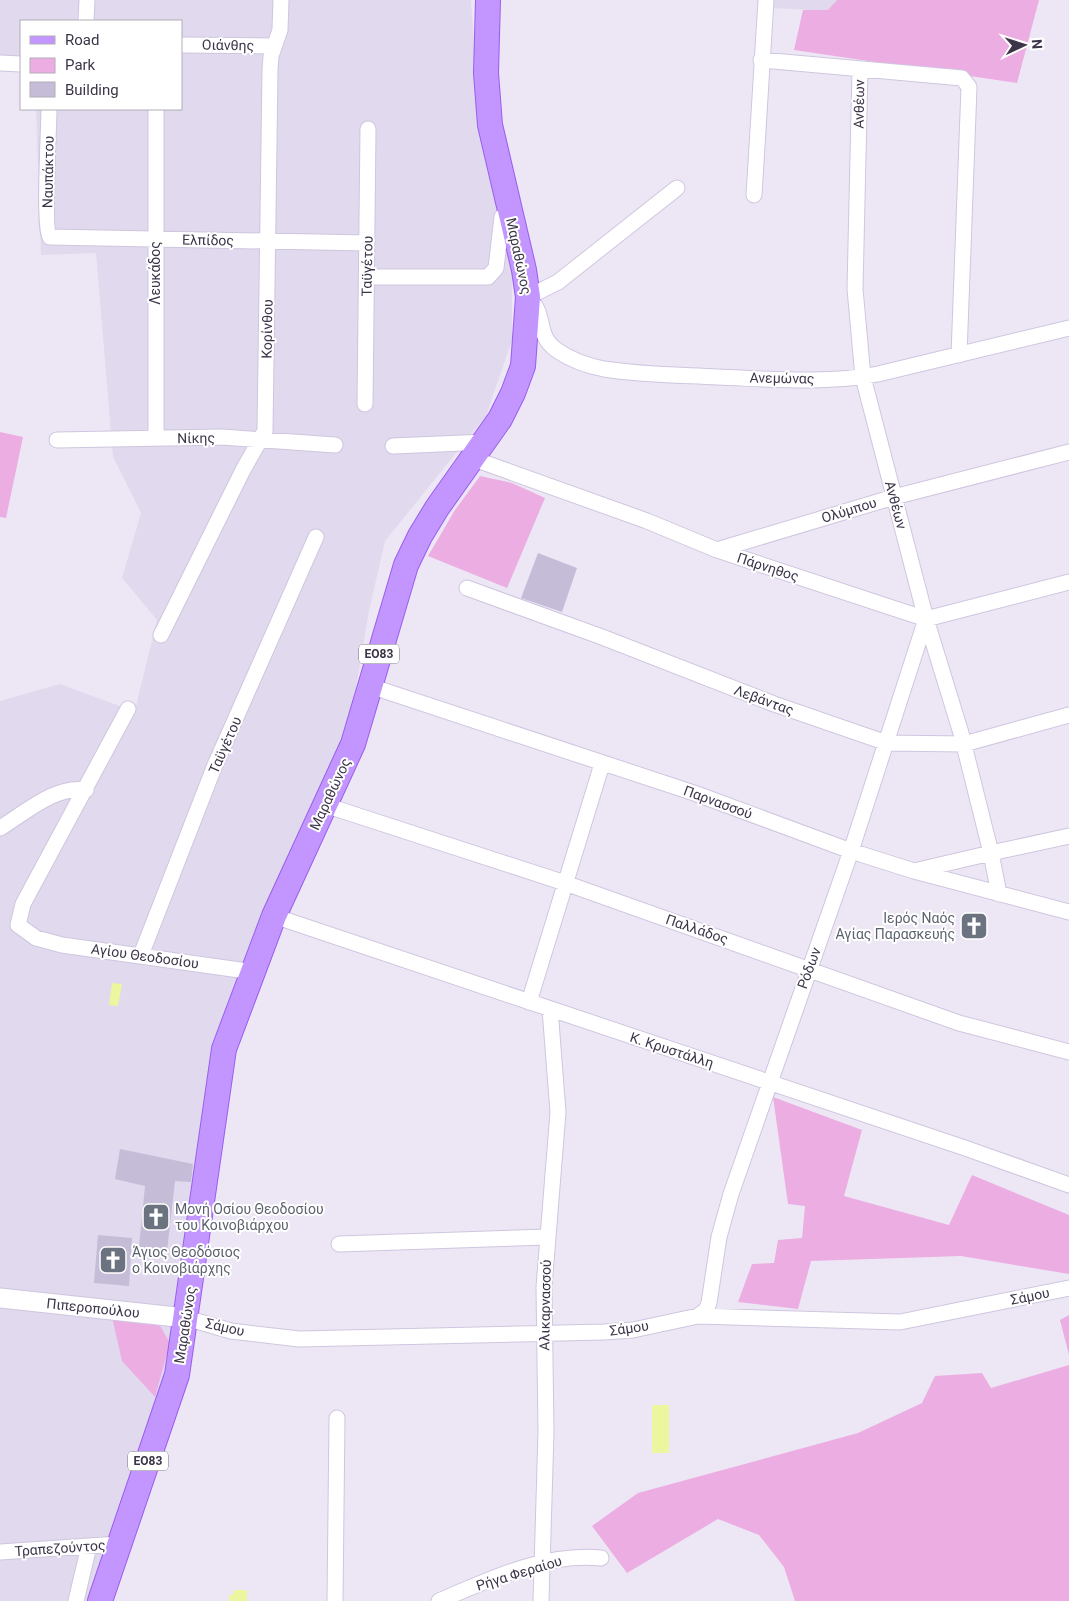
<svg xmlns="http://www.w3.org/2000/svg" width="1069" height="1601" viewBox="0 0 1069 1601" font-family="Roboto,sans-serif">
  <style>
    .residential { fill: #e1d9ed }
    .green { fill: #ecade2 }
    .water { fill: #ebf69f }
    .building { fill: #c5bcd7 }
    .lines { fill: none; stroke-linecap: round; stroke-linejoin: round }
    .minor-casing { stroke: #cfc6df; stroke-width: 17 }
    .tertiary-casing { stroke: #cfc6df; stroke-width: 21 }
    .primary-casing { stroke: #995ded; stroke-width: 26 }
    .minor { stroke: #fff; stroke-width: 15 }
    .tertiary { stroke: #fff; stroke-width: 19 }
    .primary { stroke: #c396ff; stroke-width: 24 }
    .labels { text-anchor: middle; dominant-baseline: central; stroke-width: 4; stroke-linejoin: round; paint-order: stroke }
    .shield { fill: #fff; stroke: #767280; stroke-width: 1 }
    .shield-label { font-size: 12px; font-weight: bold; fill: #3c3549 }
    .street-label { font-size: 14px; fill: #3c3549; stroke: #fff }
    .worship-label { font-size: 14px; fill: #5b616d; stroke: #fff; text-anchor: start }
  </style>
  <rect width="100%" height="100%" fill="#ede7f5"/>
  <!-- residential -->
  <path class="residential" d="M0,0H471L480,135L512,257V340L486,416L385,541L369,611L354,699L326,783L251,966L63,939L39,933L26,923L29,906L135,710L157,620L122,578L141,513L113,457L96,253L41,255L36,109H181V21H21V72L0,71Z
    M772,0H837L828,11L772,8Z
    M60,684L128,709L18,925L36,938L254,972L232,1027L182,1351L100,1601H0V701Z"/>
  <!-- green -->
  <path class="green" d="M837,0H1039L1017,83L794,50L803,10H828Z
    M0,432L23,437L6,518L0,517Z
    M480,476L512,483L545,498L507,588L428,556L455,510Z
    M773,1097L862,1130L844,1196L949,1225L972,1175L1069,1215V1274L961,1256L811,1261L798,1309L738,1302L752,1264L774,1263L778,1240L802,1238L805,1206L788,1204Z
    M1069,1315V1355L1060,1320Z
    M112,1317L159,1324L170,1343L155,1397L122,1361Z
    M1069,1365V1601H795L784,1567L759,1535L718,1519L627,1573L592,1526L638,1493L858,1433L922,1403L935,1376L982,1373L991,1388Z"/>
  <!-- water -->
  <path class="water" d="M112,983L122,984L118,1006L109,1005Z
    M652,1405H669V1453H652Z
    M234,1590H247V1601H229V1595H233Z"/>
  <!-- building -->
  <path class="building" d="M538,553L577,568L562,612L521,598Z
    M120,1149L193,1164L191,1182L175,1181L167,1251L139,1247L145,1186L115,1179Z
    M98,1235L132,1238L129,1286L94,1283Z"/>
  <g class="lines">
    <!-- minor casing -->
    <g class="minor-casing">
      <path id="minor" d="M86,21L87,0
        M181,45L274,46
        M761,60L962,78L969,87L959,355
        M0,63L21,64
        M860,69L855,289L863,377L926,619L961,733L991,853L914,871
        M49,109C49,127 43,229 50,237L367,243
        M156,109V438
        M677,188L558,282L528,297C548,316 534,335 558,351C571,360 589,366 604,369C642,375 680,375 718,377C771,379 827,384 878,374L1069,328
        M754,195L766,0
        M367,277H488L496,268L502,217L510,213
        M365,404L368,129
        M57,440L222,437L335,445
        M393,446L486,442
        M474,459L647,521L717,550L926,619L1069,582
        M717,550L894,497L1069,452
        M467,588L602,637L774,704L887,743L964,744L1069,715
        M161,635L243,470L265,431L270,70L271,56L280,30L281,0
        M370,686L694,793L851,851L914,871L1069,912
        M128,709L23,904L18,925L36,938L62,945L254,972
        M325,805L565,883L959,1023L1069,1052
        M0,828C25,813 55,785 86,790
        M999,894L991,853L1069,836
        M274,916L965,1148L1069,1185
        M141,955L215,765L316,537
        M529,1002L602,764
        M339,1244L547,1237
        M698,1316L706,1310L709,1303L719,1237L731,1194L851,851L926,619
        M186,1318L231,1331L299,1339L604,1332L633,1330L698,1316L900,1322L1069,1288
        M0,1552L119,1544
        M76,1601L89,1546
        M335,1601L337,1418
        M439,1601C488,1580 546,1552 601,1558
        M541,1601L546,1432L544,1287L558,1112L550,1009"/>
    </g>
    <!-- tertiary casing -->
    <g class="tertiary-casing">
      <path id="tertiary" d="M0,1298L186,1318"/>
    </g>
    <!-- primary casing -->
    <g class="primary-casing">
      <path id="primary" d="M100,1601L177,1375L224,1049L274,916L353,744L406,565L420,536L437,508L500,419L513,393L523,366L528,297L524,270L490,125L486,73L488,0"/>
    </g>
    <!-- minor -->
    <use href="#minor" class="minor"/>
    <!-- tertiary -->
    <use href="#tertiary" class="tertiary"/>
    <!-- primary -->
    <use href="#primary" class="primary"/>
  </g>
  <!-- icons -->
  <defs>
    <g id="church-square" transform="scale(1.4375)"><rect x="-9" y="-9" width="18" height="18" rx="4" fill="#6b7280" stroke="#fff"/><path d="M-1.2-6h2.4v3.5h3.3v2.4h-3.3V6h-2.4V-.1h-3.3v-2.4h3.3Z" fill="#fff"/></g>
  </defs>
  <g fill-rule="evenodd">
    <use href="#church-square" x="974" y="926"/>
    <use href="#church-square" x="156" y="1217"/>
    <use href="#church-square" x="113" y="1260"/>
  </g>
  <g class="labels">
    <!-- shield labels -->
    <g class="shield">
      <rect x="359" y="644.5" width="40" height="19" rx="4"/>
      <rect x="128" y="1451.5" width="40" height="19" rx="4"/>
    </g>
    <g class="shield-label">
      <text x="379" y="654">ΕΟ83</text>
      <text x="148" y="1461">ΕΟ83</text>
    </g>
    <!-- street labels -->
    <g class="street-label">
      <text transform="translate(228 45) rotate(1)">Οιάνθης</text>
      <text transform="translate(859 104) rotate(-89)">Ανθέων</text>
      <text transform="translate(48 172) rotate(-89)">Ναυπάκτου</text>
      <text transform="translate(208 240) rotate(1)">Ελπίδος</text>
      <text transform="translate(519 256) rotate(78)">Μαραθώνος</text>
      <text transform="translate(367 266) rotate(-89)">Ταϋγέτου</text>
      <text transform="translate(155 273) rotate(-90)">Λευκάδος</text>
      <text transform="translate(267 329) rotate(-89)">Κορίνθου</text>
      <text transform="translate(782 378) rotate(1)">Ανεμώνας</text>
      <text transform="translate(196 438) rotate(-1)">Νίκης</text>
      <text transform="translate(896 505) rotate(75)">Ανθέων</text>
      <text transform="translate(849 510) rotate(-17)">Ολύμπου</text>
      <text transform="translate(768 567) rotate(18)">Πάρνηθος</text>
      <text transform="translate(764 700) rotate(20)">Λεβάντας</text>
      <text transform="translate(225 745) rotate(-66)">Ταϋγέτου</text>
      <text transform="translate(330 794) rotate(-65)">Μαραθώνος</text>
      <text transform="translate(718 802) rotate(20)">Παρνασσού</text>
      <text transform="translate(697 929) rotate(19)">Παλλάδος</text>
      <text transform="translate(145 956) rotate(8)">Αγίου Θεοδοσίου</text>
      <text transform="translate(809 968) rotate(-70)">Ρόδων</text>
      <text transform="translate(672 1050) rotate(18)">Κ. Κρυστάλλη</text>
      <text transform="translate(1030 1296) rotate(-11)">Σάμου</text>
      <text transform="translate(545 1305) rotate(-89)">Αλικαρνασσού</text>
      <text transform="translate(93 1308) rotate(6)">Πιπεροπούλου</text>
      <text transform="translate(185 1325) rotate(-81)">Μαραθώνος</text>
      <text transform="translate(225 1327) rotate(13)">Σάμου</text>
      <text transform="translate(629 1328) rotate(-8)">Σάμου</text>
      <text transform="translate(60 1548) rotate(-4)">Τραπεζούντος</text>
      <text transform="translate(519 1573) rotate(-17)">Ρήγα Φεραίου</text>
    </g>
    <!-- worship labels -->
    <g class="worship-label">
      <text x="955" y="918" text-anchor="end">Ιερός Ναός<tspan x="955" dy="16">Αγίας Παρασκευής</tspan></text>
      <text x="175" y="1209">Μονή Οσίου Θεοδοσίου<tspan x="175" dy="16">του Κοινοβιάρχου</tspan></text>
      <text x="132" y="1252">Άγιος Θεοδόσιος<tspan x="132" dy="16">ο Κοινοβιάρχης</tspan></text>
    </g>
  </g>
  <!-- legend -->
  <rect x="20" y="20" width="162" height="90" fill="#ffffff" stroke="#b1aeb6"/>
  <rect x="30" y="36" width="25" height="8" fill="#c396ff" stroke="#b1aeb6"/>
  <text x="65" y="45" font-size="15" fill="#3c3549">Road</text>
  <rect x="30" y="58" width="25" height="15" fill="#ecade2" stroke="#b1aeb6"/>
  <text x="65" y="70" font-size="15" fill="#3c3549">Park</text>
  <rect x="30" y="82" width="25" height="15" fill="#c5bcd7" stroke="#b1aeb6"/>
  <text x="65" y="95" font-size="15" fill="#3c3549">Building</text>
  <!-- north arrow -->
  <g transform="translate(1024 45) rotate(86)" stroke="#ffffff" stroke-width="4" paint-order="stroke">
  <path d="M0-4L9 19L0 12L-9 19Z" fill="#3c3549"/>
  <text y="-8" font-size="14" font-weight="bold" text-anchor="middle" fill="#3c3549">N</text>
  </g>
</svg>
